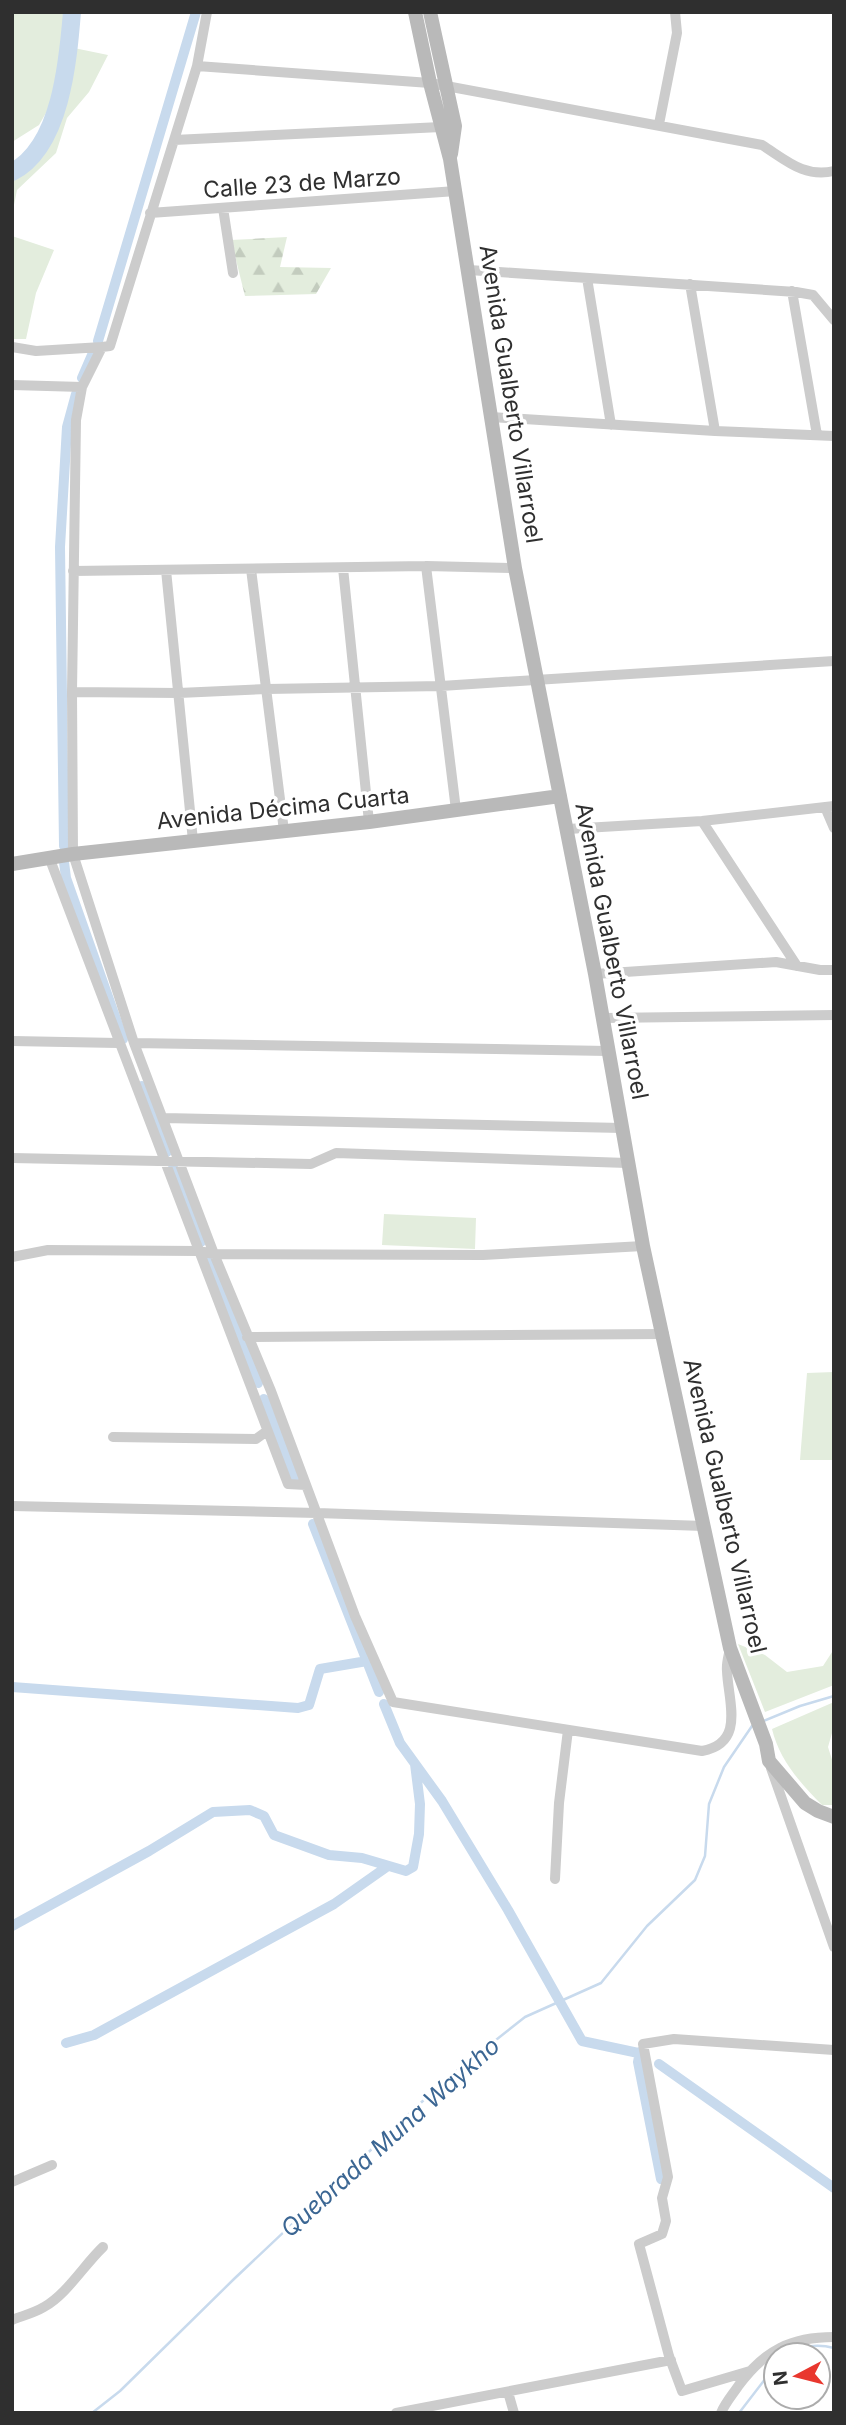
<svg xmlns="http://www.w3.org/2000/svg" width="846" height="2425" viewBox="0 0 846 2425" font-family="Inter,sans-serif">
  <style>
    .grass { fill: #e3eddd }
    .forest { fill: url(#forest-firs) }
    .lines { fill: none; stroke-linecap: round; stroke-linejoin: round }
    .stream { stroke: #c8daed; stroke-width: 2.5 }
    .canal { stroke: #c8daed; stroke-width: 10 }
    .river { stroke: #c8daed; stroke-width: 18 }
    .minor { stroke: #ccc; stroke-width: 10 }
    .secondary { stroke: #b9b9b9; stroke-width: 14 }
    .labels { text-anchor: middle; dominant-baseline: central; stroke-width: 7; stroke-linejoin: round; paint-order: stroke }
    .street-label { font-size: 23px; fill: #2f2f2f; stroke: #fff }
    .water-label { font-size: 24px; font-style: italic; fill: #3b6693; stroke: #fff }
  </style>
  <defs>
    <pattern id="forest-firs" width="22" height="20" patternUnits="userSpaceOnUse" patternTransform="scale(1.75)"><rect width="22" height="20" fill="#e3eddd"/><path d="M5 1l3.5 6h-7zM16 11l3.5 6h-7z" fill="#c3ccbe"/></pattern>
  </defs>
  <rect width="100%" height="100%" fill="#fff"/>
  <!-- grass -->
  <path class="grass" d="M12,12H69L54,99L39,125L12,142Z
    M74,48L108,55L89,92L67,118L56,153L17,190L12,215V179C38,169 59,129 66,104C70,86 71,66 74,48Z
    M12,236L54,250L36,293L26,339H12Z
    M384,1214L476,1218L475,1249L382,1245Z
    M834,1372V1460H800L807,1373Z
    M738,1644L765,1655L787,1672L823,1666L834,1649V1685L765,1712Z
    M834,1702V1726L828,1747L834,1766V1805H822C800,1783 779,1759 772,1729Z"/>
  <!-- forest -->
  <path class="forest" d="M287,237L280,267L331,268L316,294L245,296L231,240Z"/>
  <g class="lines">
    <!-- stream -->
    <path class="stream" d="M761,1722L800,1706L834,1696
      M788,2355C800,2345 819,2344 834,2348
      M92,2413L120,2391L234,2279L444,2081L525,2017L601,1983L647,1926L695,1880L705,1856L709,1804L724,1767L752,1726
      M739,2413L776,2365"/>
    <!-- canal -->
    <path class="canal" d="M98,341L196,12
      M82,378L92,355
      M64,846L60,547L67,427L76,394
      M64,862L66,878L123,1039
      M142,1086L167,1152
      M173,1168L201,1242
      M207,1258L258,1383
      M264,1399L295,1477
      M313,1524L379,1692
      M12,1687L298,1708L309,1705L320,1669L367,1661
      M384,1704L400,1743L442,1801L508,1910L582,2041L643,2054
      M12,1926L149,1851L213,1812L250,1810L264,1816L274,1835L329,1855L362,1858L406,1871L413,1867L419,1834L420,1804L415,1764
      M66,2043L94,2035L334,1904L388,1866
      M640,2052L638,2062L661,2179
      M659,2064L834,2188"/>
    <!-- river -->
    <path class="river" d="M12,172C61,147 68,61 72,12"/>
    <!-- minor -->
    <path class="minor" d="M207,12L197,66L110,346L102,347L82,387L76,420L72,692L73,854L134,1043L214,1254L271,1391L355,1616L393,1702L702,1751C746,1743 728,1701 727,1671C726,1663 729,1655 730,1648
      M197,66L430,83L762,145C786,160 804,178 834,171
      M659,124L677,33L675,12
      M174,140L441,127
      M223,208L233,273
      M150,213L456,191
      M469,270L796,292L813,295L834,320
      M587,278L611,425
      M690,284L715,431
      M792,291L817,435
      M12,347L36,351L102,347
      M12,385L82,387
      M491,417L715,431L834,436
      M426,566L456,810
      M343,568L369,822
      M251,569L284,831
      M166,570L193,841
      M73,571L426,566L515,568
      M72,692L179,693L267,689L441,686L834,661
      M825,807L834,828
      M702,821L797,966
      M568,829L702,821L834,806
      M49,857L288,1484L306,1485
      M595,974L776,962L820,970H834
      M603,1018L834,1015
      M12,1041L118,1043
      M134,1043L608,1051
      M164,1118L622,1128
      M12,1158L311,1164L336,1153L627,1163
      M12,1257L48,1250L199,1251L214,1254L483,1255L643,1246
      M247,1337L664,1334
      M113,1437L256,1439L267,1431
      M12,1506L317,1513L704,1526
      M771,1768L834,1947
      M555,1879L559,1803L568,1730
      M12,2182L52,2165
      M12,2320C22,2316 34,2313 44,2307C67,2294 84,2265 103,2247
      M750,2371L682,2391L669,2356L639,2244L662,2234L666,2221L662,2198L668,2177L643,2044L674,2039L834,2050
      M508,2392L514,2413
      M396,2413L671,2360
      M721,2413C725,2403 733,2394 739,2385C765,2350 791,2337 834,2337"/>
    <!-- secondary -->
    <path class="secondary" d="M415,12L430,83L450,159L515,568L595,974L643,1246L730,1648L766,1744L769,1761L805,1803L818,1811L834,1817
      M430,12L455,126L451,154
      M12,864L73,854L369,822L560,796"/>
  </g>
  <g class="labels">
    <!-- street labels -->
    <g class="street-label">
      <text transform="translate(302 183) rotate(-4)">Calle 23 de Marzo</text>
      <text transform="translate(511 394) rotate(81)">Avenida Gualberto Villarroel</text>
      <text transform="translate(283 808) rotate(-6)">Avenida Décima Cuarta</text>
      <text transform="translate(612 951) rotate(79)">Avenida Gualberto Villarroel</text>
      <text transform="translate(725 1506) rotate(77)">Avenida Gualberto Villarroel</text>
    </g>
    <!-- water labels -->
    <g class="water-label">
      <text transform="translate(390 2137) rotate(-42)">Quebrada Muna Waykho</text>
    </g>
  </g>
  <!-- border -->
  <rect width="846" height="2425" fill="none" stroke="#2f2f2f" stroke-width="28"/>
  <!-- north arrow -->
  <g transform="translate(797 2376) rotate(263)"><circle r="33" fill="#ffffff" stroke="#acacac" stroke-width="2"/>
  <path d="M0-5L12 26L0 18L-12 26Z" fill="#e9372e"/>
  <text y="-10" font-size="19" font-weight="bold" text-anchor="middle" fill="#2f2f2f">N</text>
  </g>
</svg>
